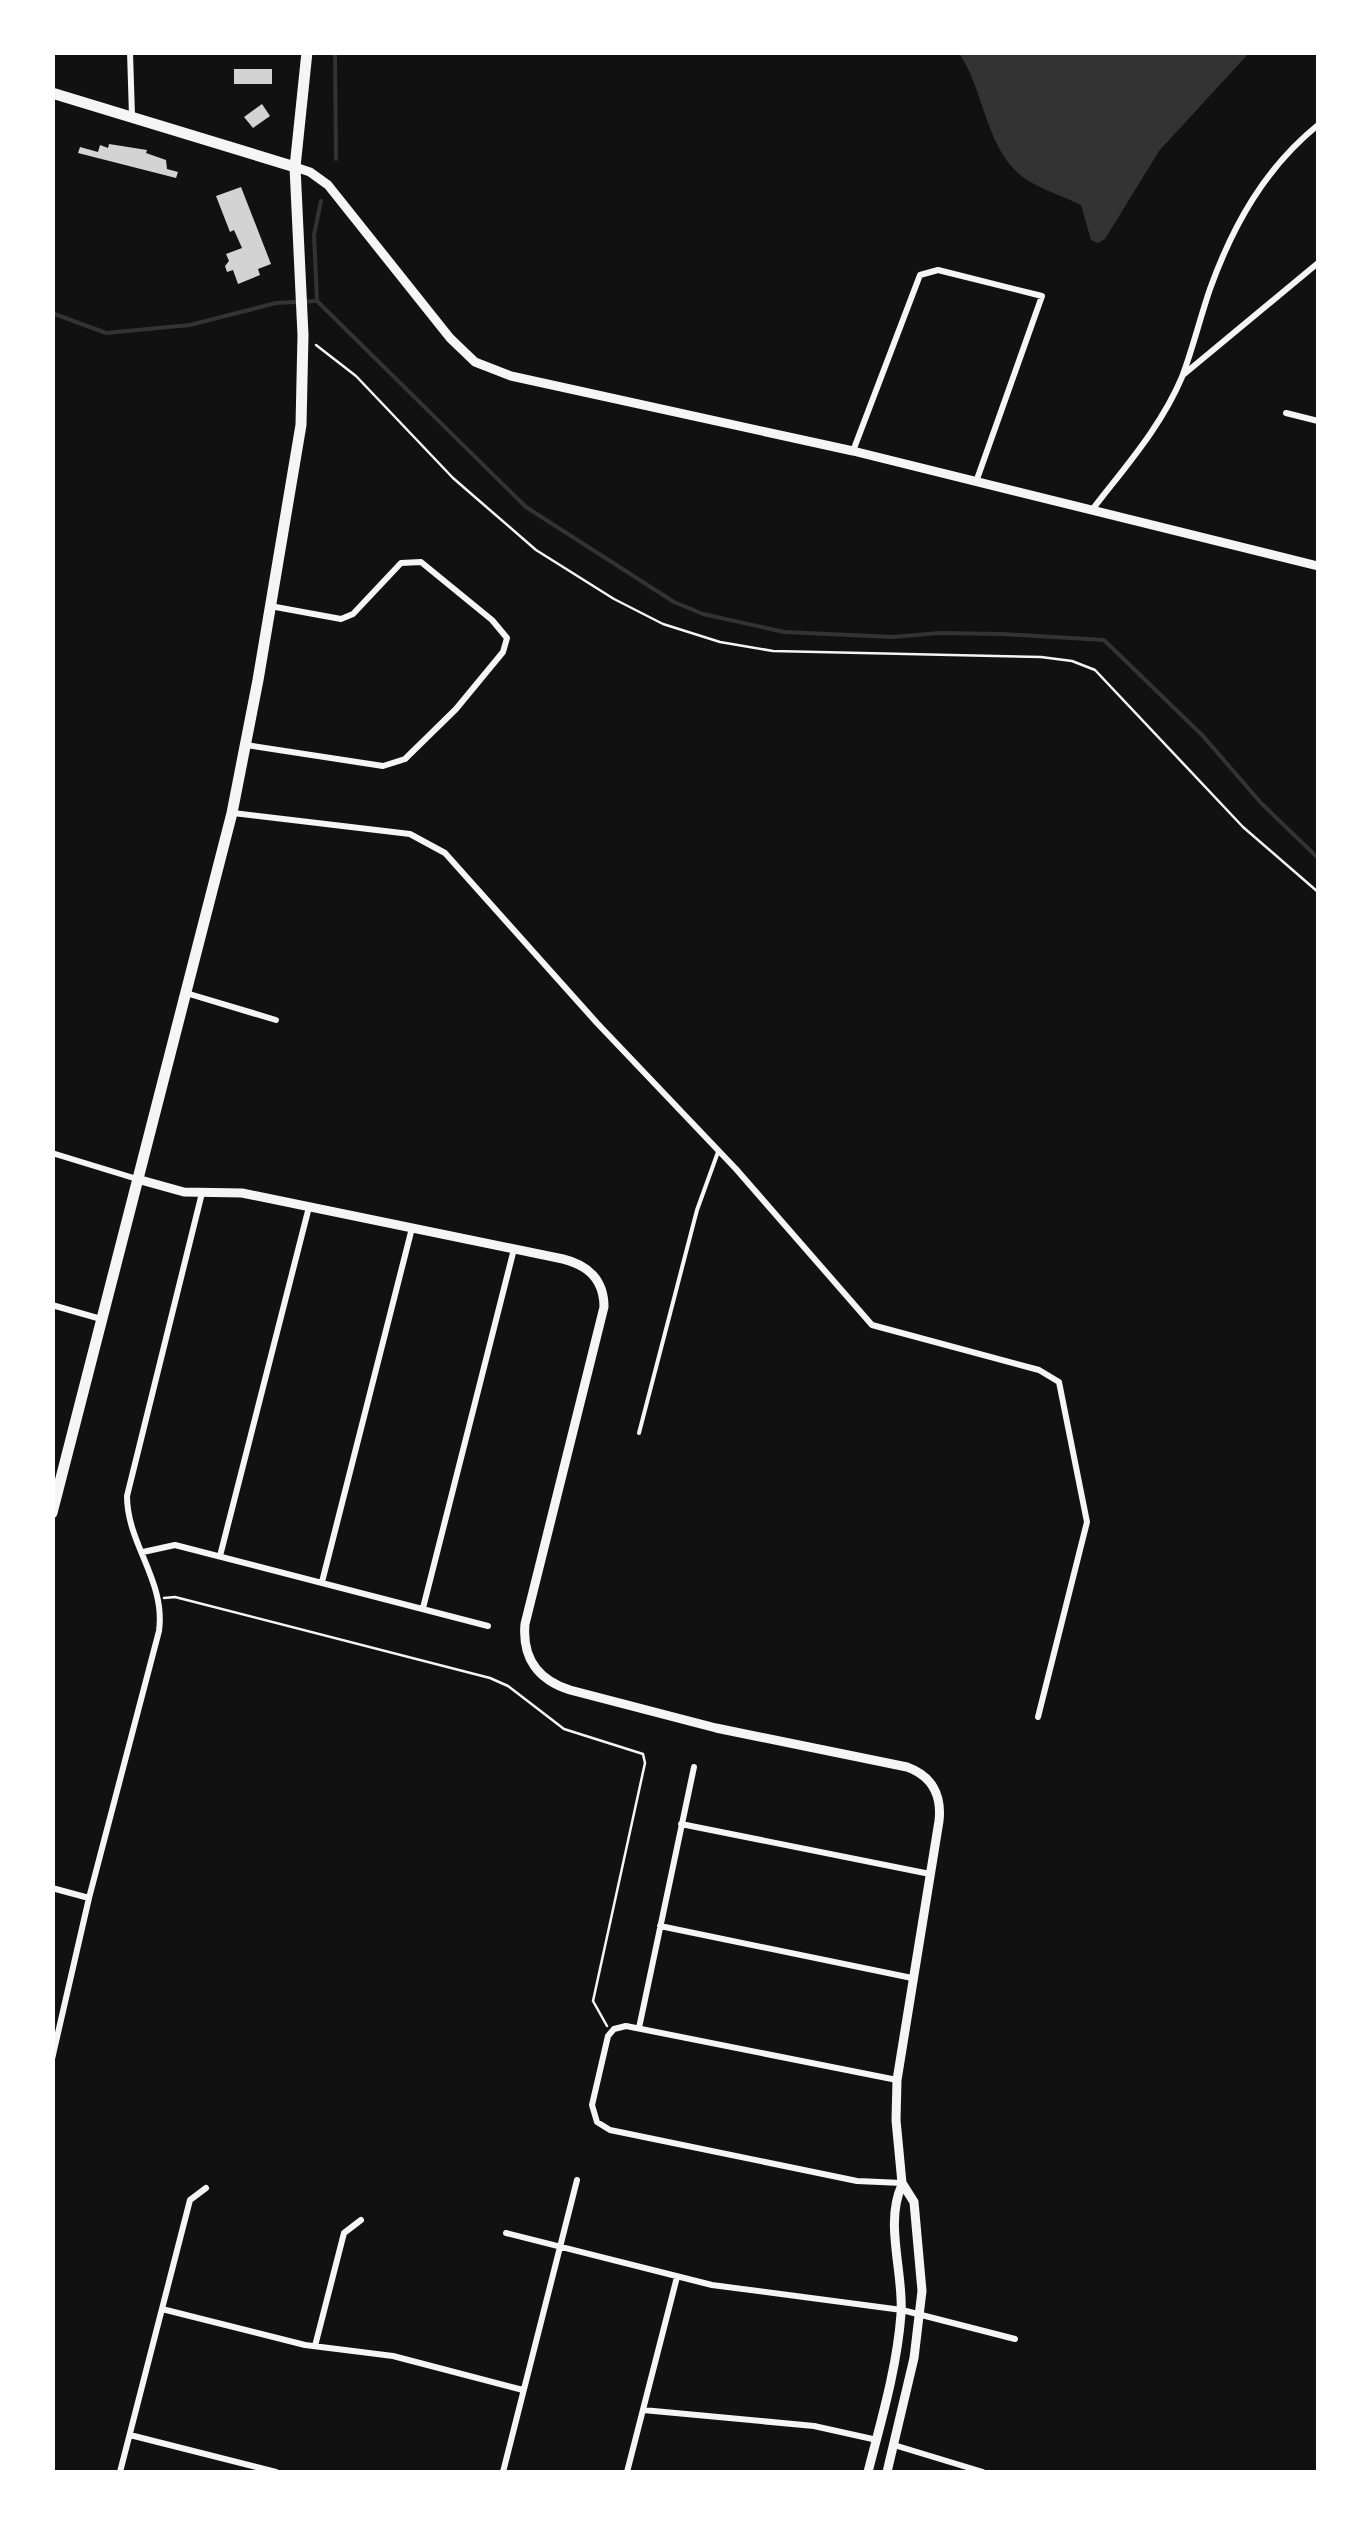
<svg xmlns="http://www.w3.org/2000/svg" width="1371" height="2525" viewBox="0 0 1371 2525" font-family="Raleway,sans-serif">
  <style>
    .water { fill: #333 }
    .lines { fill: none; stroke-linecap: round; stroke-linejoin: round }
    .stream { stroke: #333; stroke-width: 4 }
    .building { fill: #d3d3d3 }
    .path { stroke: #f5f5f5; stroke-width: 2.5 }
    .service { stroke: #f5f5f5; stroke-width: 4 }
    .minor { stroke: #f5f5f5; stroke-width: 6 }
    .tertiary { stroke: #f5f5f5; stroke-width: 9 }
    .primary { stroke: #f5f5f5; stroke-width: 11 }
  </style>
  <rect width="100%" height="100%" fill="#111"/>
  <!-- water -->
  <path class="water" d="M959,53H1249L1159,151L1105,239L1098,243L1091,240L1081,205C1063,196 1040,189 1024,178C985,149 985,91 959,53Z"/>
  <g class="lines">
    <!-- stream -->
    <path class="stream" d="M335,52L336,159
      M321,201L314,235L317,301L526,507L674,602L703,614L784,632L893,637L939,633L1003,634L1104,640L1203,736L1261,803L1318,858
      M52,313L106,333L190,325L276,303L316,301"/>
  </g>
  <!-- building -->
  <path class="building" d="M234,69H272V84H234Z
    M262,104L270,116L253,128L244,117Z
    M109,144L147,150L146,153L166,160L167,169L178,172L176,178L78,153L80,147L98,152L100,145L108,148Z
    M241,187L271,264L258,269L260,275L238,284L233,270L227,272L225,266L229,261L226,254L242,248L234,230L230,232L216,196Z"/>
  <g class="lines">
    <!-- path -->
    <path class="path" d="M316,345L356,376L453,478L536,550L614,599L663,624L720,642L773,651L1041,657L1072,661L1095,670L1243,827L1318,892
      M164,1598L175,1597L490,1678L508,1686L564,1729L643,1754L645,1763L593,2001L607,2026"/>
    <!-- service -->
    <path class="service" d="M639,1433L697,1210L718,1152"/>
    <!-- minor -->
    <path class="minor" d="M130,52L132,116
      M1183,375L1318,263
      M1286,413L1318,421
      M853,451L920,275L938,270L1042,296L976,482
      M1092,510C1125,467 1161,427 1182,377C1193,348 1200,318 1210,289C1233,225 1265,168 1318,125
      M246,745L383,766L405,759L456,709L503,652L507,638L492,620L421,562L401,563L353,614L341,619L270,606
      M233,813L410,834L445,853L597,1023L736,1169L872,1325L1039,1370L1059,1382L1087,1522L1038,1717
      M186,993L276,1020
      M52,1153L137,1179
      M52,1305L101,1319
      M143,1552L175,1545L488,1626
      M220,1556L309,1207
      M322,1582L412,1228
      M423,1608L514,1249
      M681,1824L930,1874
      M52,1888L89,1898
      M660,1926L912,1978
      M639,2028L694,1767
      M52,2059L89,1898L159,1631C166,1581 127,1544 127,1496L202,1193
      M897,2080L626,2026L614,2029L608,2036L592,2105L597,2122L610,2130L857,2181L902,2183
      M506,2233L712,2285L902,2310L1015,2339
      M162,2309L305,2345L393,2356L523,2390
      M315,2346L344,2233L361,2220
      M643,2410L814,2426L877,2440
      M130,2435L276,2472
      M894,2445L983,2472
      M120,2472L190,2200L206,2188
      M503,2472L577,2180
      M627,2472L677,2277"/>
    <!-- tertiary -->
    <path class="tertiary" d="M295,167L310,172L328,185L450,338L475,362L511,376L853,451L1318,566
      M137,1179L184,1192L242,1193L563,1259C588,1265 604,1280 604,1307L525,1624C522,1658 538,1680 570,1690L716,1728L907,1767C932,1776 942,1795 939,1821L897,2080L896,2120L902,2183L914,2202L922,2291L914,2358L887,2472
      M868,2472C881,2421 897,2368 901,2314C904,2273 884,2223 902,2185"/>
    <!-- primary -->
    <path class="primary" d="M52,93L295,167
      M52,1513L232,813L258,680L301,425L303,335L295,167L307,52"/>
  </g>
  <!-- border -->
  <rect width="1371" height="2525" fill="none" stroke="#ffffff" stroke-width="110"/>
</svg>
